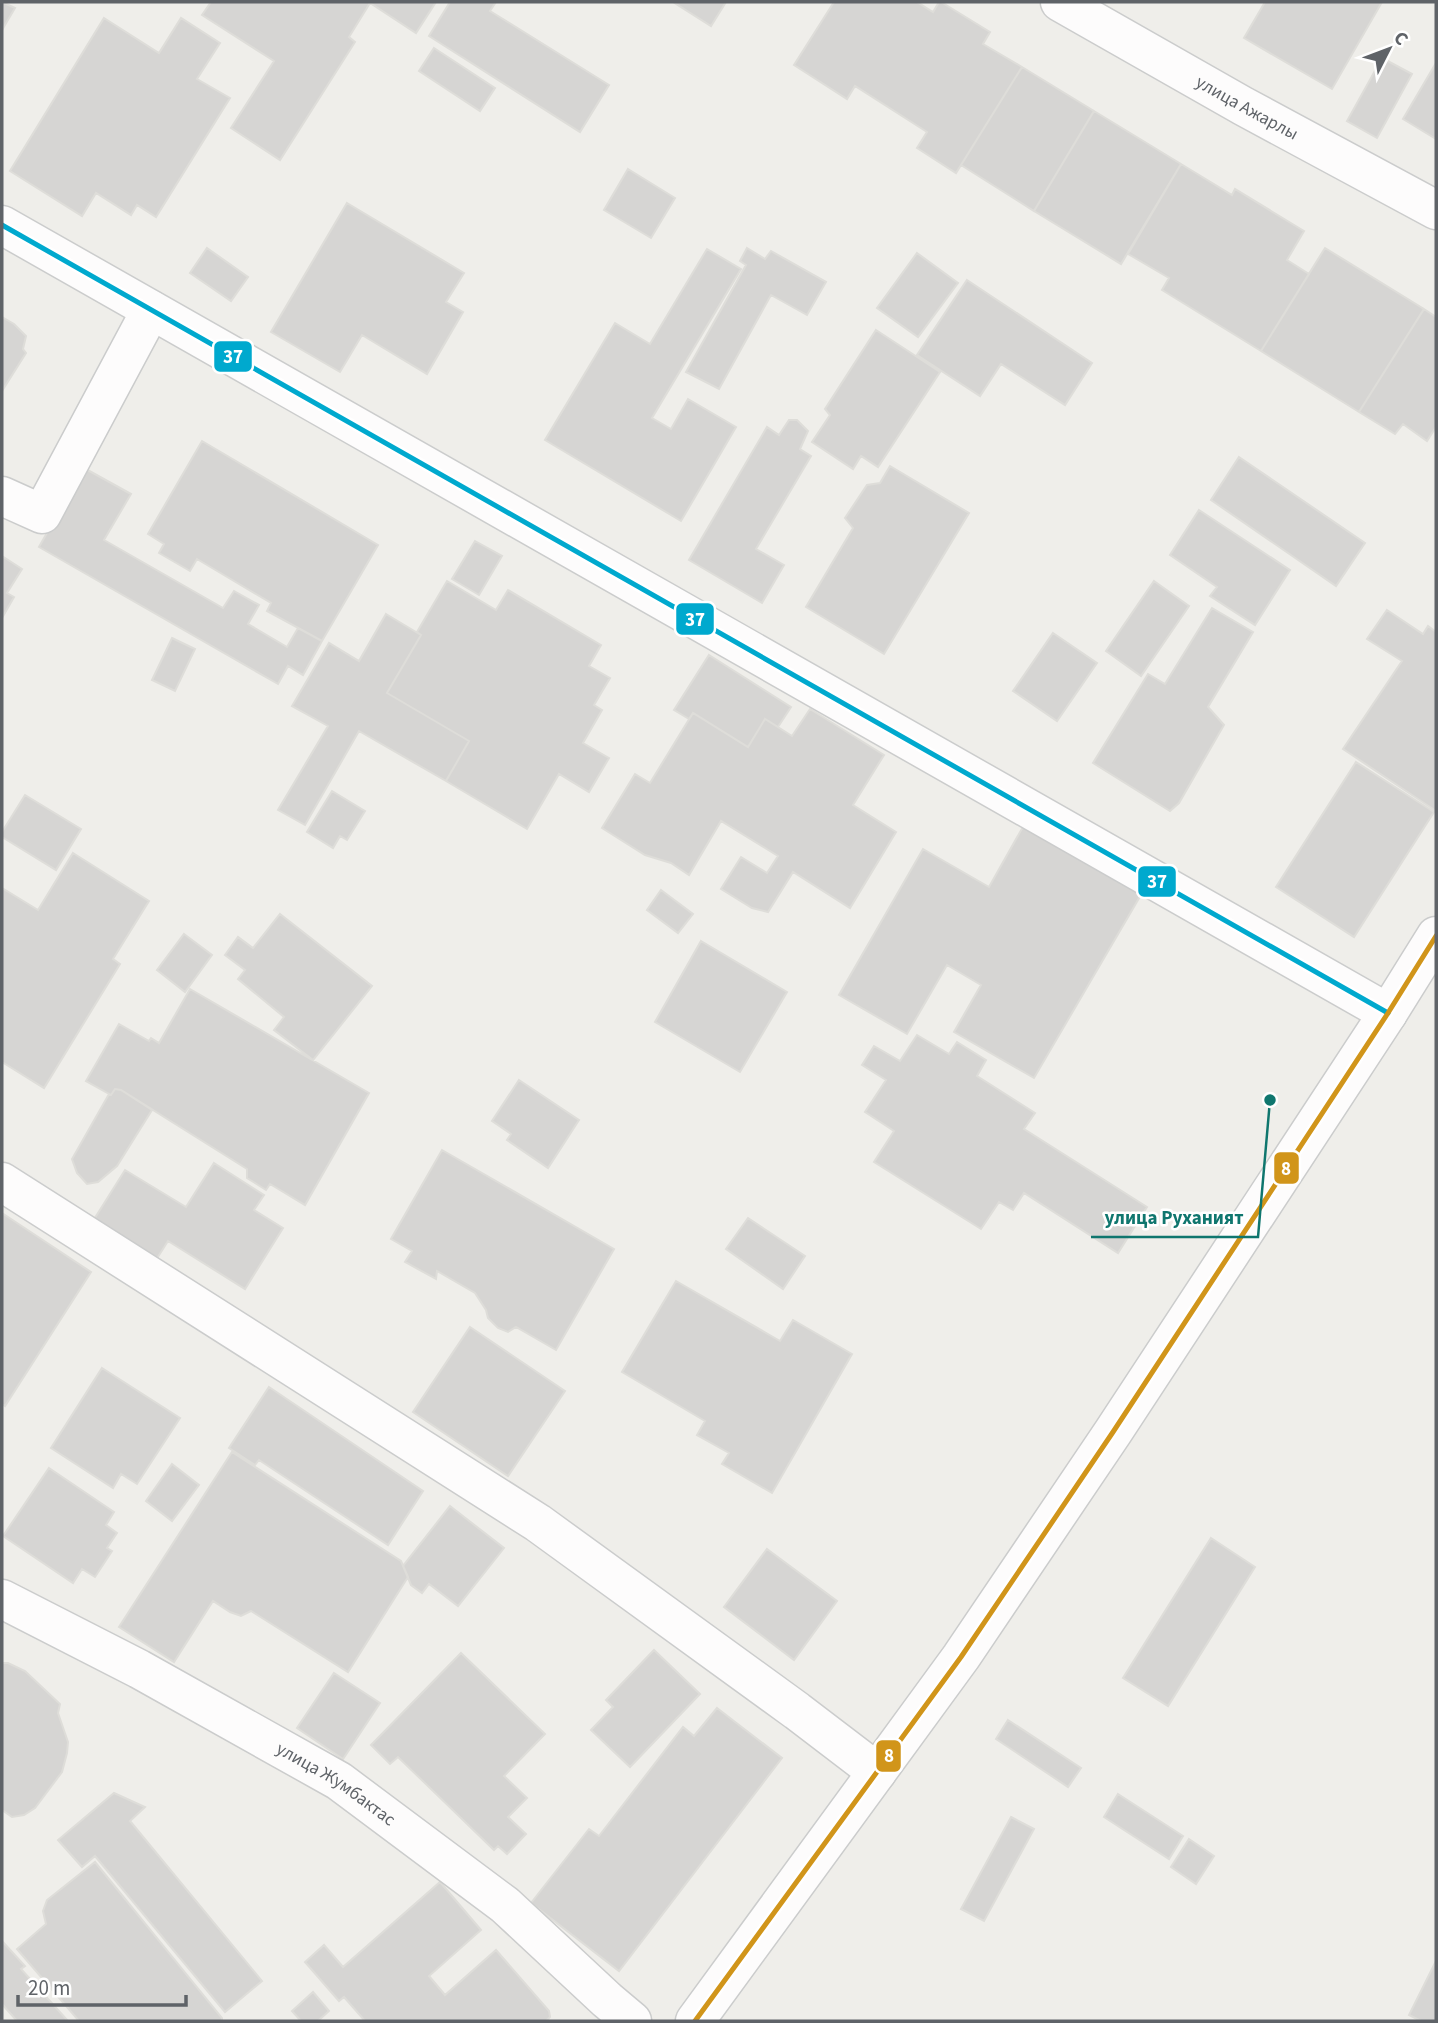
<svg xmlns="http://www.w3.org/2000/svg" width="1438" height="2023" viewBox="0 0 1438 2023" font-family="'Source Sans 3',sans-serif">
  <style>
    .building { fill: #d6d5d3; stroke: #deddd9; stroke-width: 2 }
    .lines { fill: none; stroke-linecap: round; stroke-linejoin: round }
    .minor-casing { stroke: #cbcccc; stroke-width: 41 }
    .tertiary-casing { stroke: #cbcccc; stroke-width: 41 }
    .minor { stroke: #fdfcfc; stroke-width: 38 }
    .tertiary { stroke: #fdfcfc; stroke-width: 38 }
    .bus-1-casing { stroke: #fff; stroke-width: 10 }
    .bus-2-casing { stroke: #fff; stroke-width: 10 }
    .bus-1 { stroke: #00a9ce; stroke-width: 5 }
    .bus-2 { stroke: #d1951a; stroke-width: 5 }
    .labels { text-anchor: middle; dominant-baseline: central; stroke-width: 5; stroke-linejoin: round; paint-order: stroke }
    .street-label { font-size: 18px; fill: #5f6368; stroke: #fff }
    .leader { fill: none; stroke: #0f766e; stroke-width: 2.5 }
    .callout-dot { fill: #0f766e; stroke: #fff; stroke-width: 2.5 }
    .callout-label { font-size: 19px; text-anchor: middle; font-weight: bold; fill: #0f766e; stroke: #fff; stroke-width: 5; stroke-linejoin: round; paint-order: stroke }
    .line-badge { stroke: #fff; stroke-width: 2.5 }
    .badge-label { font-size: 19px; text-anchor: middle; font-weight: bold; fill: #fff }
  </style>
  <rect width="100%" height="100%" fill="#efeeea"/>
  <!-- building -->
  <path class="building" d="M2,2L15,8L2,30Z
    M211,2H436L416,33L370,3L349,37L355,42L280,160L231,128L274,61L202,15Z
    M450,2H496L490,11L609,85L580,132L429,36Z
    M673,2H726L711,26Z
    M834,2H917L933,12L939,2H941L990,32L983,44L1022,67L956,173L917,148L927,132L855,86L847,99L794,65Z
    M1265,2H1382L1332,89L1244,38Z
    M104,18L159,53L181,18L220,43L197,79L230,98L156,217L137,205L131,215L96,193L82,216L10,171Z
    M434,48L495,88L480,111L419,71Z
    M1382,58L1412,74L1377,138L1347,121Z
    M1436,63V139L1403,119Z
    M1022,67L1094,111L1034,211L961,165Z
    M1094,111L1181,164L1121,264L1034,211Z
    M1181,164L1232,195L1235,189L1304,231L1287,260L1309,274L1261,351L1162,290L1169,278L1128,254Z
    M628,169L675,198L651,238L604,210Z
    M347,203L464,273L446,302L463,312L427,374L362,335L340,372L271,332Z
    M207,248L248,277L231,301L190,273Z
    M747,248L765,259L771,251L826,282L807,315L771,295L719,389L686,372L746,265L740,261Z
    M1325,248L1424,309L1359,412L1261,351Z
    M707,249L741,269L652,418L671,429L688,399L736,427L681,521L545,440L615,323L650,344Z
    M917,253L958,283L918,337L877,308Z
    M967,280L1092,363L1065,405L1001,364L980,396L917,355Z
    M1424,309L1436,317V427L1427,441L1403,424L1395,434L1359,412Z
    M2,317L14,324L26,336L23,349L26,353L2,391Z
    M876,330L940,372L878,467L861,456L853,469L812,442L830,415L825,409Z
    M789,420H797L808,431L800,449L811,456L756,549L784,565L762,603L689,560L767,427L779,435Z
    M202,441L378,545L322,641L267,611L271,603L197,559L190,571L159,553L164,544L148,534Z
    M1239,457L1365,543L1336,586L1211,500Z
    M890,466L969,513L884,654L806,607L853,528L845,518L867,485L880,483Z
    M84,468L131,494L104,540L223,608L234,591L259,605L248,624L287,647L298,628L322,641L303,675L288,666L278,684L39,547Z
    M1199,510L1290,570L1255,625L1210,596L1217,587L1170,555Z
    M475,541L502,556L479,595L452,579Z
    M2,556L22,569L7,593L14,597L2,618Z
    M447,581L496,610L508,590L601,645L589,666L610,678L594,705L602,710L583,743L609,758L589,792L559,774L527,829L446,781L469,741L387,693L421,635L417,632Z
    M1154,581L1189,606L1141,676L1106,651Z
    M1212,608L1253,632L1208,707L1224,725L1179,803L1170,811L1093,763L1148,674L1165,684Z
    M1387,610L1423,634L1428,626L1436,632V811L1343,749L1402,661L1367,639Z
    M386,614L421,635L387,693L469,741L446,781L359,731L305,825L278,810L328,726L292,706L329,643L359,661Z
    M1053,633L1097,663L1057,721L1013,691Z
    M172,638L195,649L175,691L152,680Z
    M709,655L791,707L778,727L765,719L748,747L693,713L689,719L674,710Z
    M810,709L884,755L853,805L896,832L850,908L793,872L768,912L752,908L721,889L741,857L767,873L778,856L721,821L689,875L671,863L645,855L602,828L635,774L650,783L693,713L748,747L765,719L792,736Z
    M1356,762L1434,812L1354,937L1276,887Z
    M332,791L365,811L347,840L340,836L333,848L307,832Z
    M25,795L81,829L56,870L2,837V832Z
    M1024,825L1142,893L1034,1078L954,1032L981,985L947,965L907,1034L839,995L923,849L989,887Z
    M73,853L149,901L113,959L120,964L44,1088L2,1062V888L38,910Z
    M661,890L693,914L678,933L647,910Z
    M280,914L372,986L313,1060L274,1030L284,1017L238,979L245,970L225,955L238,937L253,948Z
    M184,934L212,955L185,992L157,970Z
    M701,941L787,992L740,1072L655,1022Z
    M190,989L369,1093L305,1205L270,1184L266,1190L247,1178V1169L121,1090L115,1089L111,1095L86,1081L119,1024L149,1041L151,1038L159,1043Z
    M917,1035L949,1054L957,1042L986,1060L977,1076L1035,1113L1024,1129L1147,1207L1118,1253L1024,1193L1013,1210L999,1202L981,1229L874,1162L894,1131L865,1112L886,1080L862,1065L874,1046L900,1061Z
    M519,1080L579,1120L548,1168L507,1140L511,1134L492,1121Z
    M115,1089L121,1090L152,1110L117,1166L98,1182L87,1184L77,1173L72,1159L109,1094L111,1095Z
    M442,1150L614,1249L556,1350L516,1327L508,1332L498,1328L488,1318L486,1310L475,1293L437,1271L436,1279L405,1262L412,1251L391,1239Z
    M214,1163L264,1195L254,1210L283,1228L245,1289L168,1241L156,1260L93,1221L125,1170L186,1207Z
    M2,1213L91,1272L5,1406L2,1404Z
    M748,1218L805,1256L783,1289L726,1249Z
    M676,1281L780,1341L793,1320L852,1354L772,1493L722,1464L729,1453L697,1435L705,1421L622,1372Z
    M470,1327L565,1391L508,1476L413,1412Z
    M102,1368L180,1418L137,1484L121,1474L113,1488L51,1448Z
    M269,1387L423,1491L388,1545L259,1460L255,1465L229,1448Z
    M232,1452L401,1561L408,1577L348,1672L251,1611L241,1616L230,1612L213,1601L174,1662L119,1627Z
    M172,1464L199,1485L172,1521L146,1501Z
    M49,1468L114,1512L106,1525L117,1533L107,1548L112,1551L95,1577L82,1569L73,1583L3,1536Z
    M450,1506L504,1548L458,1606L429,1584L422,1593L411,1585L403,1566Z
    M1211,1538L1255,1567L1168,1706L1123,1678Z
    M767,1549L837,1601L794,1660L724,1607Z
    M654,1650L700,1694L630,1767L591,1730L613,1707L606,1700Z
    M461,1653L545,1734L504,1776L527,1798L508,1817L526,1834L507,1854L498,1846L494,1850L398,1757L390,1764L371,1745Z
    M2,1663H8L25,1671L60,1704L58,1713L68,1742L67,1753L62,1772L35,1808L24,1815L12,1817L2,1810Z
    M334,1673L380,1703L343,1759L297,1728Z
    M717,1708L782,1758L619,1971L531,1903L589,1829L599,1836L683,1727L694,1736Z
    M1008,1720L1081,1768L1068,1787L996,1739Z
    M114,1793L145,1807L130,1821L262,1981L225,2012L95,1856L82,1867L58,1840Z
    M1118,1794L1183,1836L1169,1859L1104,1817Z
    M1011,1817L1034,1829L984,1921L961,1909Z
    M1189,1839L1214,1856L1196,1884L1171,1867Z
    M95,1862L222,2018V2021H79L17,1949L46,1924L43,1911L47,1900Z
    M440,1882L481,1930L429,1976L445,1995L496,1950L549,2011L550,2017L546,2021H365L344,1997L339,2001L305,1962L324,1945L343,1967Z
    M2,1941L25,1966L21,1969L68,2021H17L2,2004Z
    M1436,1961V2021H1421L1409,2015Z
    M313,1992L329,2011L318,2021H301L292,2011Z"/>
  <g class="lines">
    <!-- minor casing -->
    <g class="minor-casing">
      <g id="minor">
        <path id="s1" d="M1060,2L1243,106L1436,210"/>
        <path d="M2,225L1388,1013"/>
        <path d="M2,496L42,514L151,310"/>
        <path d="M2,1182L538,1523L797,1711L877,1772"/>
        <path id="s2" d="M2,1599L139,1669L339,1781L505,1905L607,2000L632,2021"/>
      </g>
    </g>
    <!-- tertiary casing -->
    <g class="tertiary-casing">
      <path id="tertiary" d="M695,2021L961,1657L1113,1432L1388,1013L1436,936"/>
    </g>
    <!-- minor -->
    <use href="#minor" class="minor"/>
    <!-- tertiary -->
    <use href="#tertiary" class="tertiary"/>
    <!-- bus-1 casing -->
    <g class="bus-1-casing">
      <path id="bus-1" d="M2,225L1388,1013"/>
    </g>
    <!-- bus-2 casing -->
    <g class="bus-2-casing">
      <path id="bus-2" d="M695,2021L961,1657L1113,1432L1388,1013L1436,936"/>
    </g>
    <!-- bus-1 -->
    <use href="#bus-1" class="bus-1"/>
    <!-- bus-2 -->
    <use href="#bus-2" class="bus-2"/>
  </g>
  <g class="labels">
    <!-- street labels -->
    <g class="street-label">
      <text stroke="none"><textPath href="#s1" startOffset="215">улица Ажарлы</textPath></text>
      <text stroke="none"><textPath href="#s2" startOffset="382">улица Жумбактас</textPath></text>
    </g>
  </g>
  <!-- callouts -->
  <path class="leader" d="M1270 1100L1258 1237H1091"/>
  <circle class="callout-dot" cx="1270" cy="1100" r="7"/>
  <g class="callout-label">
    <text x="1174" y="1224">улица Руханият</text>
  </g>
  <g class="line-badge">
    <rect x="213" y="340" width="40" height="33" rx="7" fill="#00a9ce"/>
    <rect x="675" y="602" width="40" height="34" rx="7" fill="#00a9ce"/>
    <rect x="1137" y="865" width="40" height="33" rx="7" fill="#00a9ce"/>
    <rect x="1273" y="1151" width="27" height="34" rx="7" fill="#d1951a"/>
    <rect x="875" y="1739" width="27" height="34" rx="7" fill="#d1951a"/>
  </g>
  <g class="badge-label">
    <text x="233" y="363">37</text>
    <text x="695" y="626">37</text>
    <text x="1157" y="888">37</text>
    <text x="1286" y="1175">8</text>
    <text x="889" y="1762">8</text>
  </g>
  <!-- border -->
  <rect width="1438" height="2023" fill="none" stroke="#5f6368" stroke-width="7"/>
  <!-- north arrow -->
  <g transform="translate(1389 49) rotate(48)" stroke="#ffffff" stroke-width="5" paint-order="stroke">
  <path d="M0-5L12 26L0 18L-12 26Z" fill="#5f6368"/>
  <text y="-10" font-size="19" font-weight="bold" text-anchor="middle" fill="#5f6368">С</text>
  </g>
  <!-- scale -->
  <path d="M18 1995v10h168v-10" fill="none" stroke="#5f6368" stroke-width="3.5"/>
  <text x="28" y="1995" font-size="21" fill="#5f6368" stroke="#ffffff" stroke-width="5" paint-order="stroke">20 m</text>
</svg>
